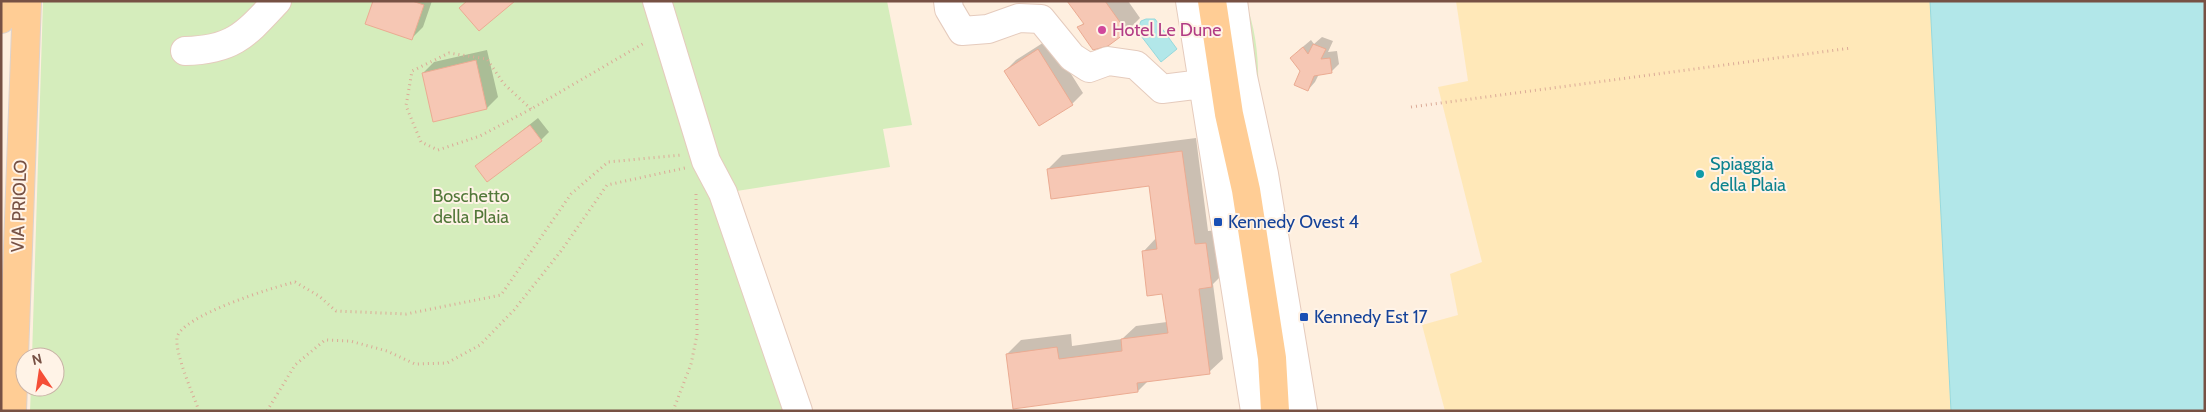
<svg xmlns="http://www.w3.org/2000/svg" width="2206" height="412" viewBox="0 0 2206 412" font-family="Cabin,sans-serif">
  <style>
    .green { fill: #d5edbc }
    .sand { fill: #ffe8b8 }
    .water { fill: #b2e7e9; stroke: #97d9dc }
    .shadow { fill: #0003 }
    .building { fill: #f6c7b4; stroke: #ebab92 }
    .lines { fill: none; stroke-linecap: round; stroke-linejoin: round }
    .minor-casing { stroke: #e5cbbd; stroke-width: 30 }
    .major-casing { stroke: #dcd2ce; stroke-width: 30 }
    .path { stroke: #dbaa97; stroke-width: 3; stroke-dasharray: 1 4; stroke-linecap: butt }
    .minor { stroke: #fff; stroke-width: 28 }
    .major { stroke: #ffcd95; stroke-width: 28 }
    .hotel-dot { fill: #d1479c; stroke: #fff3e7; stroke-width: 2 }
    .culture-dot { fill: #0f9aa8; stroke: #fff3e7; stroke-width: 2 }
    .transit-dot { fill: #1a4fb4; stroke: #fff3e7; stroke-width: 2 }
    .labels { text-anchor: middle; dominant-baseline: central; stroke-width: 4; stroke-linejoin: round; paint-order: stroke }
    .hotel-label { font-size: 18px; fill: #b23c85; stroke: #fff3e7; text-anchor: start }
    .culture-label { font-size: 18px; fill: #0d838f; stroke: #fff3e7; text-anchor: start }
    .park-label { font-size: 18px; fill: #527839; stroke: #fff3e7 }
    .street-label { font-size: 18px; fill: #775144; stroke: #fff3e7 }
    .transit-label { font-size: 18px; fill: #164399; stroke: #fff3e7; text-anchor: start }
  </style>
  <rect width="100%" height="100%" fill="#feefdf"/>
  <!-- green -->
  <path class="green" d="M43,1H887L912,125L883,129L890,167L711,195L787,411H30L31,387H55V357H32Z
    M1245,1C1258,34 1260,71 1257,106Z"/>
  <!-- sand -->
  <path class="sand" d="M1456,1H1930L1951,411H1445L1422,325L1458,315L1450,274L1482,262L1438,87L1468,81Z"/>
  <!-- water -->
  <path class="water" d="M1930,1H2205V411H1951Z
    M1146,19H1155L1177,49L1161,62L1138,32L1141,31L1139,26L1141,21Z"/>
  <!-- shadow -->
  <path class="shadow" d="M374,1H432L423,27L412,38Z
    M1069,1H1128L1140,18L1126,32L1079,28L1084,22Z
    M1322,37L1333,41L1328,52L1337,51L1339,64L1331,72L1319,74L1315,82L1308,90L1302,71L1299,50L1311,40L1314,44Z
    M1049,39L1083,93L1072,104L1005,71L1016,60Z
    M487,50L498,97L487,108L423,73L434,62Z
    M538,118L549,132L541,140L476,167Z
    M1196,138L1208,231L1219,230L1225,272L1213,284L1223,359L1209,372L1148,381L1138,391L1007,354L1021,340L1071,334L1072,346L1122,339L1136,326L1167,322L1164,293L1143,252L1157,237L1150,185L1048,169L1062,155Z"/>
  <!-- building -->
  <path class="building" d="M373,1H412L424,5L412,40L365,24Z
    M467,1H515L479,31L459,8Z
    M1067,1H1105L1127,32L1108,46L1093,50L1077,27L1084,24Z
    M1313,44L1326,49L1321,59L1330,58L1332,73L1314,76L1308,91L1294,85L1300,71L1290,58L1303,47L1308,54Z
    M1038,49L1073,105L1039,126L1004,71Z
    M476,60L487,109L433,122L422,73Z
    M530,125L542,141L487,182L475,166Z
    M1182,151L1195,244L1206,243L1212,287L1199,289L1210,374L1137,383L1138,392L1013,409L1006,354L1057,347L1059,359L1122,351L1121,339L1168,333L1162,294L1147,296L1142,251L1157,249L1149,186L1051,199L1047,169Z"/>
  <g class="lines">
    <!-- minor casing -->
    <g class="minor-casing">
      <path id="minor" d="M657,1L706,161L723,193L798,411
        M948,1L949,9L962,31L988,29L1019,18L1041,19L1072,57L1089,68L1108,61L1136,65L1162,89L1202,84
        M1190,1L1255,411
        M1233,1L1243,77L1264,174L1303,411
        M185,51C234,50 246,34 277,1"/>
    </g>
    <!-- major casing -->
    <g class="major-casing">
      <path id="major" d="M1212,1L1229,114L1246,190L1272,358L1275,411
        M1,19L2,1
        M12,411L27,1"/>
    </g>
    <!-- path -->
    <path class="path" d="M1411,107L1851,48
      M531,109L504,84L487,59L449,53L412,71L406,106L421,142L438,150L480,136L531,109L646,42
      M199,411C193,394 175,354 177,338C180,316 274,287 295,282L319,296L336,311L406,314L501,295L571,194L608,162L681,155
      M267,411L295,365L325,340L350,341L387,351L415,364L447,363L480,345L514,310L561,251L607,185L685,168
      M673,411L691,364L697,335L696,193"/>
    <!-- minor -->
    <use href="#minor" class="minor"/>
    <!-- major -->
    <use href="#major" class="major"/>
  </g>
  <!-- markers -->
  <circle class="hotel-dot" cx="1102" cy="30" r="5"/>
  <circle class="culture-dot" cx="1700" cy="174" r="5"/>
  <g class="transit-dot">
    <rect x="1213" y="217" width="10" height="10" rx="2.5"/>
    <rect x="1299" y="312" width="10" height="10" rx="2.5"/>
  </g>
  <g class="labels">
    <!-- hotel labels -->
    <g class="hotel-label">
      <text x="1112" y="30">Hotel Le Dune</text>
    </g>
    <!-- culture labels -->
    <g class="culture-label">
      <text x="1710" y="164">Spiaggia<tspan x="1710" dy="21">della Plaia</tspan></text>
    </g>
    <!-- park labels -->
    <g class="park-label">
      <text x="471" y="196">Boschetto<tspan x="471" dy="21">della Plaia</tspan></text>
    </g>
    <!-- street labels -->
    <g class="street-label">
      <text transform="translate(19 206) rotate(-88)">VIA PRIOLO</text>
    </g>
    <!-- transit labels -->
    <g class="transit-label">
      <text x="1228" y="222">Kennedy Ovest 4</text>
      <text x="1314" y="317">Kennedy Est 17</text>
    </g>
  </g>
  <!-- border -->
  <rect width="2206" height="412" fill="none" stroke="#775144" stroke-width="5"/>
  <!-- north arrow -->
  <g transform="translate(40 372) rotate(347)"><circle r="24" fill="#fff3e7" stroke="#c9b2a6"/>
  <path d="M0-4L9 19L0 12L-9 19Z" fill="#f54e37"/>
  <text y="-8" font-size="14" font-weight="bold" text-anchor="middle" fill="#775144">N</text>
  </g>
</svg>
